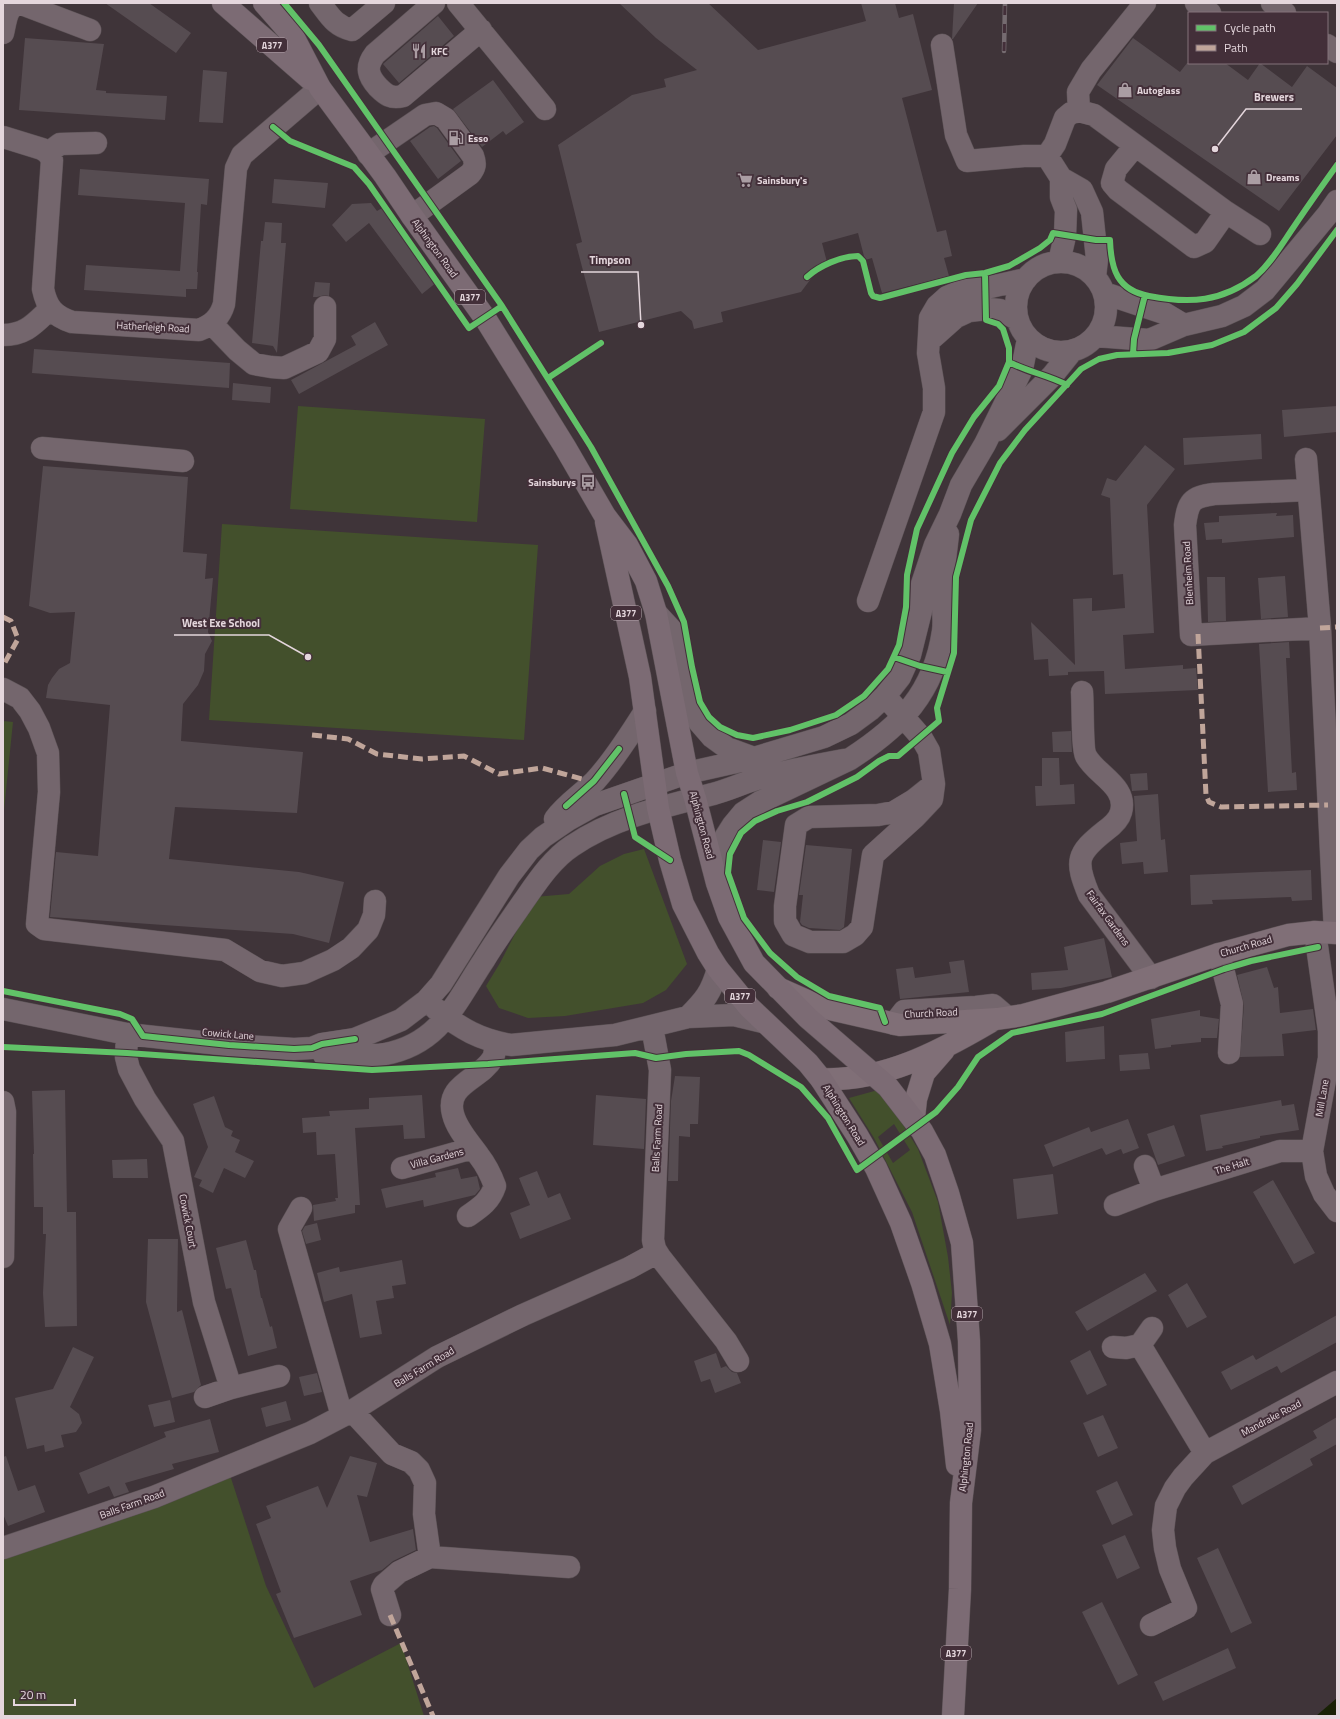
<svg xmlns="http://www.w3.org/2000/svg" width="1340" height="1719" viewBox="0 0 1340 1719" font-family="'Titillium Web',sans-serif">
  <style>
    .green { fill: #43502c; fill-rule: evenodd }
    .water { fill: #182105 }
    .building { fill: #564c51 }
    .lines { fill: none; stroke-linecap: round; stroke-linejoin: round }
    .minor-casing { stroke: #5c5256; stroke-width: 23 }
    .major-casing { stroke: #5c5256; stroke-width: 23 }
    .highway-casing { stroke: #5c5256; stroke-width: 23 }
    .minor { stroke: #74666d; stroke-width: 22 }
    .major { stroke: #806f77; stroke-width: 22 }
    .highway { stroke: #7c6b74; stroke-width: 22 }
    .rail-casing { stroke: #756b70; stroke-width: 4.5 }
    .rail { stroke: #432f39; stroke-width: 3; stroke-dasharray: 9; stroke-linecap: butt }
    .quiet { stroke: #c0a59a; stroke-width: 5; stroke-dasharray: 10 5; stroke-linecap: butt }
    .cycleway-casing { stroke: #432f39; stroke-width: 8 }
    .cycleway { stroke: #61c268; stroke-width: 6 }
    .labels { text-anchor: middle; dominant-baseline: central; stroke-width: 4; stroke-linejoin: round; paint-order: stroke }
    .shield { fill: #432f39; stroke: #b4a4ab; stroke-width: 1 }
    .shield-label { font-size: 9px; font-weight: bold; fill: #e4d6dc }
    .poi-label { font-size: 10px; font-weight: bold; fill: #e4d6dc; stroke: #432f39; text-anchor: start }
    .street-label { font-size: 10px; fill: #e4d6dc; stroke: #432f39 }
    .leader { fill: none; stroke: #e4d6dc; stroke-width: 1.5 }
    .callout-dot { fill: #e4d6dc; stroke: #432f39; stroke-width: 1.5 }
    .callout-label { font-size: 11px; text-anchor: middle; font-weight: bold; fill: #e4d6dc; stroke: #432f39; stroke-width: 4; stroke-linejoin: round; paint-order: stroke }
  </style>
  <rect width="100%" height="100%" fill="#3f3439"/>
  <!-- green -->
  <path class="green" d="M298,406L485,419L477,522L290,509Z
    M222,524L538,545L524,740L209,720Z
    M3,721L13,722L3,820Z
    M644,849L687,964L666,990L643,1003L565,1016L528,1018L499,1008L486,986L500,963L534,897L569,894L600,866L624,854Z
    M878,1090L900,1120L918,1149L938,1202L948,1257L952,1293L950,1325L912,1212L874,1138L849,1098ZM894,1124L910,1150L893,1163L878,1137Z
    M230,1475L266,1586L314,1688L401,1643L424,1716H3V1558Z"/>
  <!-- water -->
  <path class="water" d="M1337,1698V1716H1316Z"/>
  <!-- building -->
  <path class="building" d="M105,3H149L191,33L176,53Z
    M619,3H708L758,50L866,21L861,3H895L899,18L913,14L932,90L902,98L937,232L946,230L952,256L944,258L949,276L882,293L872,258L865,260L858,233L822,243L828,266L813,276L801,292L721,312L723,322L694,329L692,321L681,311L599,332L576,244L582,242L558,145L632,95L666,87L664,79L697,70L656,38Z
    M954,3H978L953,39H952Z
    M438,16L454,36L399,83L383,64Z
    M25,38L104,44L96,90L106,91V93L167,96L165,120L19,110Z
    M1133,38L1180,72L1187,63H1225L1248,80L1260,63L1292,87L1307,66L1337,88V135L1279,211L1097,85Z
    M203,70L227,72L223,123L199,122Z
    M493,80L524,122L506,135L503,131L482,147L453,109Z
    M434,126L437,128L461,161L438,179L410,141L430,127Z
    M80,169L209,179L207,205L201,204L197,272H198L197,289H186V297L84,290L86,265L180,271L185,203L78,195Z
    M274,179L328,183L325,208L272,203Z
    M371,203L377,211L382,208L437,282L422,294L369,223L346,242L332,225L352,204Z
    M265,222L282,223L281,243H286L277,353L273,346L252,343L261,241H263Z
    M315,282L330,283L329,296L325,295L317,297H313Z
    M375,322L388,345L299,394L291,380L356,345L351,336Z
    M34,349L230,363L229,388L32,373Z
    M233,383L271,387L270,403L232,400Z
    M1337,406V432L1284,437L1282,410Z
    M1261,434L1262,459L1184,465L1183,438Z
    M1145,445L1175,469L1147,505L1154,633L1123,635L1125,669L1183,665V669L1196,668L1198,690L1105,694L1104,671L1068,672V675L1049,676L1048,659L1034,660L1031,622L1075,665L1073,599L1092,598V611L1125,608L1123,574L1113,575L1110,498L1101,495L1107,478L1116,481Z
    M43,466L188,477L183,552L207,554L205,579L213,578L208,632L212,641L205,654L204,671L198,685L183,704L181,741L303,752L297,813L175,807L169,859L299,872L344,882L329,943L293,934L50,917L56,852L98,856L110,705L46,698L48,685L52,678L59,669L70,663L75,612L50,613L29,606Z
    M1277,513L1276,516L1293,515L1294,537L1222,543V539L1206,540L1204,523L1219,522V516Z
    M1285,576L1288,617L1261,619L1258,578Z
    M1207,577H1225L1226,621L1208,622Z
    M1289,642L1290,658H1286L1292,773L1296,772L1297,790L1268,792L1259,644Z
    M1071,731L1072,752H1053L1052,732Z
    M1042,758H1059L1060,785L1074,784L1075,804L1036,806L1035,786H1042Z
    M1147,773L1148,790L1132,791L1130,774Z
    M1158,794L1161,840L1165,839L1168,872L1144,874L1143,862L1122,864L1120,843L1137,841L1134,796Z
    M763,840L781,842L774,892L757,890Z
    M806,845L852,849L844,927L840,930L809,928L802,925L800,922L803,895H799Z
    M1311,870L1312,900L1292,901L1291,897L1212,900L1213,904L1191,905L1190,875Z
    M1104,938L1112,977L1061,988L1032,990L1031,973L1068,970L1064,947Z
    M964,960L969,992L900,999L896,969L913,967L915,978L951,973L949,962Z
    M1267,967L1274,988L1278,987L1280,1013L1313,1009L1316,1030L1282,1034L1284,1056L1240,1057L1244,1005L1237,975Z
    M1200,1010V1016L1219,1019L1217,1038H1201V1042L1171,1045V1047L1155,1049L1151,1019Z
    M1104,1026L1105,1059L1066,1062L1065,1032Z
    M1148,1053L1150,1069L1120,1071L1119,1055Z
    M675,1076L700,1077L698,1124H690V1137L679,1136L678,1181H668L671,1101Z
    M65,1090L67,1212H76L77,1326L45,1327L43,1293L46,1234H43V1207H34L33,1154H34L32,1091Z
    M422,1095L425,1138L404,1139L403,1125L355,1128L360,1205H355V1213L314,1221L313,1205L336,1201L335,1198H338L335,1154L317,1155L316,1132L303,1133L302,1118L330,1116L329,1111L369,1109V1098Z
    M596,1095L646,1099L644,1149L593,1145Z
    M214,1096L225,1127L233,1131L231,1136L240,1140L235,1152L254,1161L245,1178L224,1168L213,1193L199,1186L202,1180L194,1177L208,1147L193,1104Z
    M1281,1100L1282,1106L1294,1104L1299,1130L1260,1136V1138L1222,1146L1223,1148L1206,1151L1200,1115Z
    M1128,1119L1139,1148L1123,1154L1121,1149L1106,1155L1102,1148L1053,1167L1044,1145L1089,1127L1091,1132Z
    M1174,1125L1185,1156L1158,1165L1147,1134Z
    M147,1159L148,1178H113L112,1160Z
    M458,1168L461,1179L477,1176L480,1189L475,1195L424,1207L423,1200L386,1208L381,1189L436,1177L435,1173Z
    M537,1171L548,1198L560,1193L571,1219L520,1239L510,1213L530,1205L519,1178Z
    M1053,1174L1058,1214L1017,1219L1013,1179Z
    M1273,1180L1315,1253L1294,1264L1253,1192Z
    M317,1223L321,1240L306,1244L302,1231L305,1226Z
    M148,1239H178L177,1312L182,1310L201,1385L194,1392L172,1398L146,1302Z
    M246,1240L254,1270H256L261,1298H262L270,1327L272,1326L277,1348L248,1356L231,1288L226,1289L216,1248Z
    M402,1260L406,1284L392,1286L394,1298L376,1301L382,1334L360,1338L352,1294L324,1302L317,1273L339,1267L340,1272Z
    M1145,1273L1157,1291L1087,1331L1075,1312Z
    M1187,1283L1207,1317L1187,1328L1168,1295Z
    M1337,1315V1342L1281,1373L1277,1366L1231,1390L1221,1372L1253,1355L1256,1360Z
    M73,1347L94,1357L70,1407L79,1414L82,1423L76,1432L61,1435L64,1447L45,1452L44,1445L27,1449L15,1398L53,1389Z
    M1090,1350L1107,1385L1087,1395L1070,1361Z
    M716,1353L721,1368L726,1366L732,1372L737,1373L741,1383L715,1393L710,1379L701,1382L694,1361Z
    M317,1373L322,1392L304,1396L299,1377Z
    M170,1400L175,1422L154,1427L148,1405Z
    M286,1401L291,1420L266,1427L261,1408Z
    M1103,1415L1118,1448L1098,1457L1083,1423Z
    M1337,1417V1444L1310,1459L1313,1465L1242,1505L1232,1486L1317,1438L1313,1431Z
    M210,1419L219,1452L172,1464L174,1469L125,1483L129,1492L114,1497L109,1486L88,1494L79,1473L166,1437L164,1432Z
    M6,1456L18,1491L35,1485L45,1512L8,1526L3,1514V1457Z
    M350,1456L377,1463L367,1497L357,1495L370,1542L413,1529L416,1550L393,1561L382,1570L350,1581L362,1615L294,1638L276,1594L281,1592L256,1524L271,1518L266,1506L318,1486L327,1508Z
    M1117,1481L1133,1515L1112,1525L1096,1491Z
    M1125,1535L1140,1568L1117,1579L1102,1545Z
    M1218,1548L1252,1623L1231,1633L1197,1558Z
    M1102,1602L1138,1675L1118,1685L1082,1612Z
    M1228,1648L1236,1668L1163,1701L1154,1682Z"/>
  <g class="lines">
    <!-- minor casing -->
    <g class="minor-casing">
      <path id="minor" d="M320,3C330,16 335,26 352,30L384,3
        M434,3L375,54C365,67 368,76 378,87C386,95 391,99 403,96L481,30
        M458,3L545,109
        M1196,3L1210,13
        M1272,3L1285,13
        M3,33C6,21 6,7 19,3L90,30
        M942,45L956,135L967,161L1024,156H1047
        M1327,45L1337,52
        M1079,111L1078,92L1091,70L1145,3
        M3,137L42,149L48,153L52,160L43,289C47,308 54,316 72,322L199,330C212,325 220,318 224,304L236,168L242,155L320,88
        M1135,146L1116,169L1112,183L1118,190L1194,247L1205,242L1226,212
        M48,153L60,144L96,143
        M368,154L425,115L436,113L446,119L473,156C476,164 475,168 470,174L412,216
        M1016 307a45 45 0 1 1 90 0a45 45 0 1 1-90 0Z
        M1059,262L1065,236L1066,210L1061,197V178
        M1095,277L1097,259L1092,212L1082,190L1061,178L1047,156L1055,144L1065,118L1071,113L1079,111L1094,115L1226,212L1260,234
        M1104,293L1164,313L1184,325
        M212,324L237,350L254,364L271,367L284,368L318,352L325,339V307
        M3,335C26,335 35,323 50,309
        M1096,336L1149,340L1184,325L1222,316L1244,306L1265,290L1328,214L1337,201
        M929,341L956,317L969,311L987,309L1000,310L1017,319
        M998,430L1052,376L1072,351
        M42,448L183,461
        M1306,459L1320,628L1335,933
        M1308,490L1214,494C1191,497 1188,502 1185,525L1191,635L1320,628
        M868,601L934,412V388L928,353L930,318L937,306L947,297L966,289L986,288L1026,279
        M656,613L678,637L689,696L699,722L712,737L727,748L754,758
        M3,689L20,698L30,711L39,728L48,753L49,792L37,924L44,929L225,950L260,971L282,976L304,973L333,960L351,948L368,930L374,915L375,901
        M1082,692C1083,703 1082,749 1086,756C1096,775 1128,786 1121,812C1119,820 1112,826 1105,831C1076,854 1075,861 1089,895L1151,978
        M885,696L921,737L929,751L934,784L932,799L915,817L873,855L862,927L855,935L843,942H810L793,935L785,921V906L796,825L809,817L878,815L894,812L914,800L934,784
        M555,819C566,804 582,794 595,781C614,760 630,735 645,711
        M713,867L721,844L733,825L743,813L760,802L850,759C901,726 934,693 943,631C945,618 942,604 942,591C943,572 946,553 948,534
        M1315,932L1329,1031V1058L1312,1151L1316,1176L1324,1194L1337,1211
        M1219,954L1232,1004L1229,1053
        M3,1009L127,1034L229,1045L294,1049L312,1048L322,1044L355,1039L401,1020L426,1001L441,984L509,876L529,850L543,837L568,820L595,805L687,773L754,758L824,737L851,724L870,710L885,696L900,677L910,655L921,611L922,584L935,545L950,514L961,485L985,444L1022,369L1028,339
        M436,1009C461,1029 480,1040 511,1045L615,1035L688,1017L734,1015L763,1022
        M688,1017C705,1000 711,993 718,969
        M894,1024L904,1011L976,1007L993,1005L1007,1017
        M652,1027L660,1070L653,1240L655,1249L660,1257L726,1341L738,1361
        M127,1034L126,1057L129,1069L145,1099L173,1141L204,1302L231,1388L205,1397
        M324,1055C344,1055 365,1057 385,1054C440,1044 456,1002 484,960C496,940 510,921 523,902C537,882 552,859 572,846C612,818 666,806 713,794C732,789 749,780 768,776C795,769 823,764 850,759
        M3,1102L5,1112L3,1257
        M1145,1166L1154,1190
        M402,1168L473,1148
        M1115,1205L1154,1190L1280,1151H1312
        M301,1208L289,1229L342,1416
        M468,1216C481,1207 490,1201 495,1186C491,1175 486,1165 479,1156C470,1143 457,1130 453,1114C445,1084 480,1080 493,1058C495,1054 495,1047 496,1043
        M1140,1345L1152,1328
        M1113,1347L1126,1348L1140,1345L1205,1453
        M231,1388L279,1376
        M352,1411L392,1454L411,1462L419,1470L425,1483L424,1514L430,1557
        M3,1548L154,1497L310,1433L352,1411L437,1357L523,1315L629,1268L651,1256L655,1249
        M390,1615L382,1589L384,1585L399,1572L430,1557L569,1567
        M1151,1625L1186,1608L1170,1569L1165,1548L1163,1530L1166,1506L1175,1488L1183,1477L1205,1453L1337,1382"/>
    </g>
    <!-- major casing -->
    <g class="major-casing">
      <path id="major" d="M778,988L821,1007L900,1025L997,1019L1023,1015L1107,992L1219,954L1288,935L1315,932L1337,933
        M821,1079C882,1082 939,1052 990,1022
        M914,1118L916,1099L924,1073L944,1050"/>
    </g>
    <!-- highway casing -->
    <g class="highway-casing">
      <path id="highway" d="M223,3L310,79
        M264,3L293,36L320,88L385,176L412,216L485,318L565,447L605,516L627,545L646,581L656,613L687,773L695,798L717,883L729,917L754,963L808,1018L888,1087L922,1131L935,1155L948,1193L962,1243L969,1341L970,1430L961,1503L960,1589L953,1716
        M606,522L640,677L658,808L670,860L683,904L708,953L718,969L749,1007L808,1063L821,1079L857,1135L876,1168L901,1223L922,1283L940,1344L951,1411L957,1465"/>
    </g>
    <!-- minor -->
    <use href="#minor" class="minor"/>
    <!-- major -->
    <use href="#major" class="major"/>
    <!-- highway -->
    <use href="#highway" class="highway"/>
    <!-- rail casing -->
    <g class="rail-casing">
      <path id="rail" d="M1004,51L1005,3"/>
    </g>
    <!-- rail -->
    <use href="#rail" class="rail"/>
    <!-- quiet -->
    <path class="quiet" d="M3,617L11,621L18,639L3,666
      M1320,628L1337,627
      M1198,634L1206,795L1209,802L1221,807L1328,805
      M312,735L348,739L377,754L422,759L464,756L499,774L542,768L582,779
      M390,1615L433,1716"/>
    <!-- cycleway casing -->
    <g class="cycleway-casing">
      <path id="cycleway" d="M284,3L319,45L502,306
        M273,127L290,141L354,167L369,184L469,328L502,306L591,447L668,586L684,622L692,667L700,702L709,717L720,727L737,735L753,738L790,730L836,715L864,696L888,669L899,645L906,607L907,575L917,529L952,453L974,417L999,386L1009,362V348L1003,329L998,324L986,320L985,273
        M807,277C819,266 841,256 858,256L863,261L871,293L873,296L880,298L966,275L985,273L1009,266L1040,248L1050,240L1053,233L1096,240H1110C1111,269 1117,290 1149,296C1190,304 1222,302 1256,276C1271,263 1282,244 1293,228C1307,207 1322,186 1337,165
        M1133,354L1134,339L1145,295
        M1009,362C1028,372 1048,375 1067,385
        M548,378L601,343
        M894,657L920,666L947,672
        M624,794L635,837L670,860
        M566,806L594,781L619,749
        M3,991L120,1014L132,1019L143,1036L229,1045L294,1049L312,1048L322,1044L355,1039
        M885,1022L880,1008L829,996L797,977L770,953L744,918L728,873L730,854L741,833L755,821L777,811L807,802L857,777L879,761L889,756H898L939,721L937,708L954,653L956,577L971,520L1000,463L1025,430L1081,369L1099,359L1117,355L1168,353L1212,345L1244,332L1276,308L1297,284L1337,230
        M3,1047L127,1053L372,1070L488,1064L635,1053L656,1058L686,1054L739,1051L749,1055L801,1087L828,1118L857,1170L936,1112L958,1087L978,1057L1012,1033L1102,1014L1224,969L1251,961L1318,947"/>
    </g>
    <!-- cycleway -->
    <use href="#cycleway" class="cycleway"/>
  </g>
  <!-- icons -->
  <defs>
    <g id="restaurant-bare" transform="scale(1.2)"><path d="M-5-6h1v4h1v-4h1v4h1v-4h1v5L-1.5 .5V6h-2V.5L-5-1ZM5-6V6H3V1.5H1.5Q1.5-4 5-6Z" fill="#aa9da3" stroke="#432f39" stroke-width="2.5" paint-order="stroke"/></g>
    <g id="shop-bare" transform="scale(1.2)"><path d="M-5-2.5h2.3a2.7 3.5 0 0 1 5.4 0H5L5.5 6h-11ZM-1.5-2.5h3a1.5 2.3 0 0 0-3 0Z" fill="#aa9da3" stroke="#432f39" stroke-width="2.5" paint-order="stroke"/></g>
    <g id="fuel-bare" transform="scale(1.2)"><path d="M-5.5-6h7V0h2V4h1.3V-2.5L3-4.5l.8-.8L6-3V5H2.5V1h-1V6h-7ZM-4.2-4.7v3.2H.2V-4.7Z" fill="#aa9da3" stroke="#432f39" stroke-width="2.5" paint-order="stroke"/></g>
    <g id="supermarket-bare" transform="scale(1.2)"><path d="M-6-5.5h2.5l.6 2H6L4.5 2H-2.5L-4.4-4H-6ZM-1.5 3.2a1.3 1.3 0 1 0 .1 0ZM3 3.2a1.3 1.3 0 1 0 .1 0Z" fill="#aa9da3" stroke="#432f39" stroke-width="2.5" paint-order="stroke"/></g>
    <g id="bus-bare" transform="scale(1.2)"><path d="M-5-6H5V4H4V6H2V4H-2V6H-4V4H-5ZM-3.5-4V0h7V-4ZM-3.5 1.2v1.5H-2V1.2ZM2 1.2v1.5H3.5V1.2Z" fill="#aa9da3" stroke="#432f39" stroke-width="2.5" paint-order="stroke"/></g>
  </defs>
  <g fill-rule="evenodd">
    <use href="#restaurant-bare" x="419" y="51"/>
    <use href="#shop-bare" x="1125" y="90"/>
    <use href="#fuel-bare" x="456" y="138"/>
    <use href="#shop-bare" x="1254" y="177"/>
    <use href="#supermarket-bare" x="745" y="180"/>
    <use href="#bus-bare" x="588" y="482"/>
  </g>
  <g class="labels">
    <!-- shield labels -->
    <g class="shield">
      <rect x="257" y="38" width="30" height="14" rx="3"/>
      <rect x="455" y="290" width="30" height="14" rx="3"/>
      <rect x="611" y="606" width="30" height="14" rx="3"/>
      <rect x="725" y="989" width="30" height="14" rx="3"/>
      <rect x="952" y="1307" width="30" height="14" rx="3"/>
      <rect x="941" y="1646" width="30" height="14" rx="3"/>
    </g>
    <g class="shield-label">
      <text x="272" y="45">A377</text>
      <text x="470" y="297">A377</text>
      <text x="626" y="613">A377</text>
      <text x="740" y="996">A377</text>
      <text x="967" y="1314">A377</text>
      <text x="956" y="1653">A377</text>
    </g>
    <!-- poi labels -->
    <g class="poi-label">
      <text x="431" y="51">KFC</text>
      <text x="1137" y="90">Autoglass</text>
      <text x="468" y="138">Esso</text>
      <text x="1266" y="177">Dreams</text>
      <text x="757" y="180">Sainsbury's</text>
      <text x="576" y="482" text-anchor="end">Sainsburys</text>
    </g>
    <!-- street labels -->
    <g class="street-label">
      <text transform="translate(435 248) rotate(54)">Alphington Road</text>
      <text transform="translate(153 327) rotate(3)">Hatherleigh Road</text>
      <text transform="translate(1188 573) rotate(-93)">Blenheim Road</text>
      <text transform="translate(702 825) rotate(75)">Alphington Road</text>
      <text transform="translate(1108 918) rotate(54)">Fairfax Gardens</text>
      <text transform="translate(1246 946) rotate(-16)">Church Road</text>
      <text transform="translate(931 1013) rotate(-3)">Church Road</text>
      <text transform="translate(228 1034) rotate(5)">Cowick Lane</text>
      <text transform="translate(1322 1098) rotate(-80)">Mill Lane</text>
      <text transform="translate(844 1115) rotate(58)">Alphington Road</text>
      <text transform="translate(657 1138) rotate(-87)">Balls Farm Road</text>
      <text transform="translate(437 1158) rotate(-15)">Villa Gardens</text>
      <text transform="translate(1232 1166) rotate(-17)">The Halt</text>
      <text transform="translate(188 1221) rotate(79)">Cowick Court</text>
      <text transform="translate(424 1367) rotate(-31)">Balls Farm Road</text>
      <text transform="translate(1271 1418) rotate(-28)">Mandrake Road</text>
      <text transform="translate(966 1457) rotate(-84)">Alphington Road</text>
      <text transform="translate(132 1504) rotate(-20)">Balls Farm Road</text>
    </g>
  </g>
  <!-- callouts -->
  <path class="leader" d="M1215 149L1246 109H1302M641 325L638 272H581M308 657L269 635H174"/>
  <g class="callout-dot">
    <circle cx="1215" cy="149" r="4"/>
    <circle cx="641" cy="325" r="4"/>
    <circle cx="308" cy="657" r="4"/>
  </g>
  <g class="callout-label">
    <text x="1274" y="101">Brewers</text>
    <text x="610" y="264">Timpson</text>
    <text x="221" y="627">West Exe School</text>
  </g>
  <!-- border -->
  <rect width="1340" height="1719" fill="none" stroke="#e4d6dc" stroke-width="8"/>
  <!-- legend -->
  <rect x="1188" y="12" width="140" height="52" fill="#432f39" stroke="#83727a"/>
  <rect x="1196" y="25" width="20" height="6" fill="#61c268" stroke="#83727a"/>
  <text x="1224" y="32" font-size="12" fill="#e4d6dc">Cycle path</text>
  <rect x="1196" y="45" width="20" height="6" fill="#c0a59a" stroke="#83727a"/>
  <text x="1224" y="52" font-size="12" fill="#e4d6dc">Path</text>
  <!-- scale -->
  <path d="M14 1699v6h61v-6" fill="none" stroke="#e4d6dc" stroke-width="2"/>
  <text x="20" y="1699" font-size="12" fill="#e4d6dc" stroke="#432f39" stroke-width="3" paint-order="stroke">20 m</text>
</svg>
